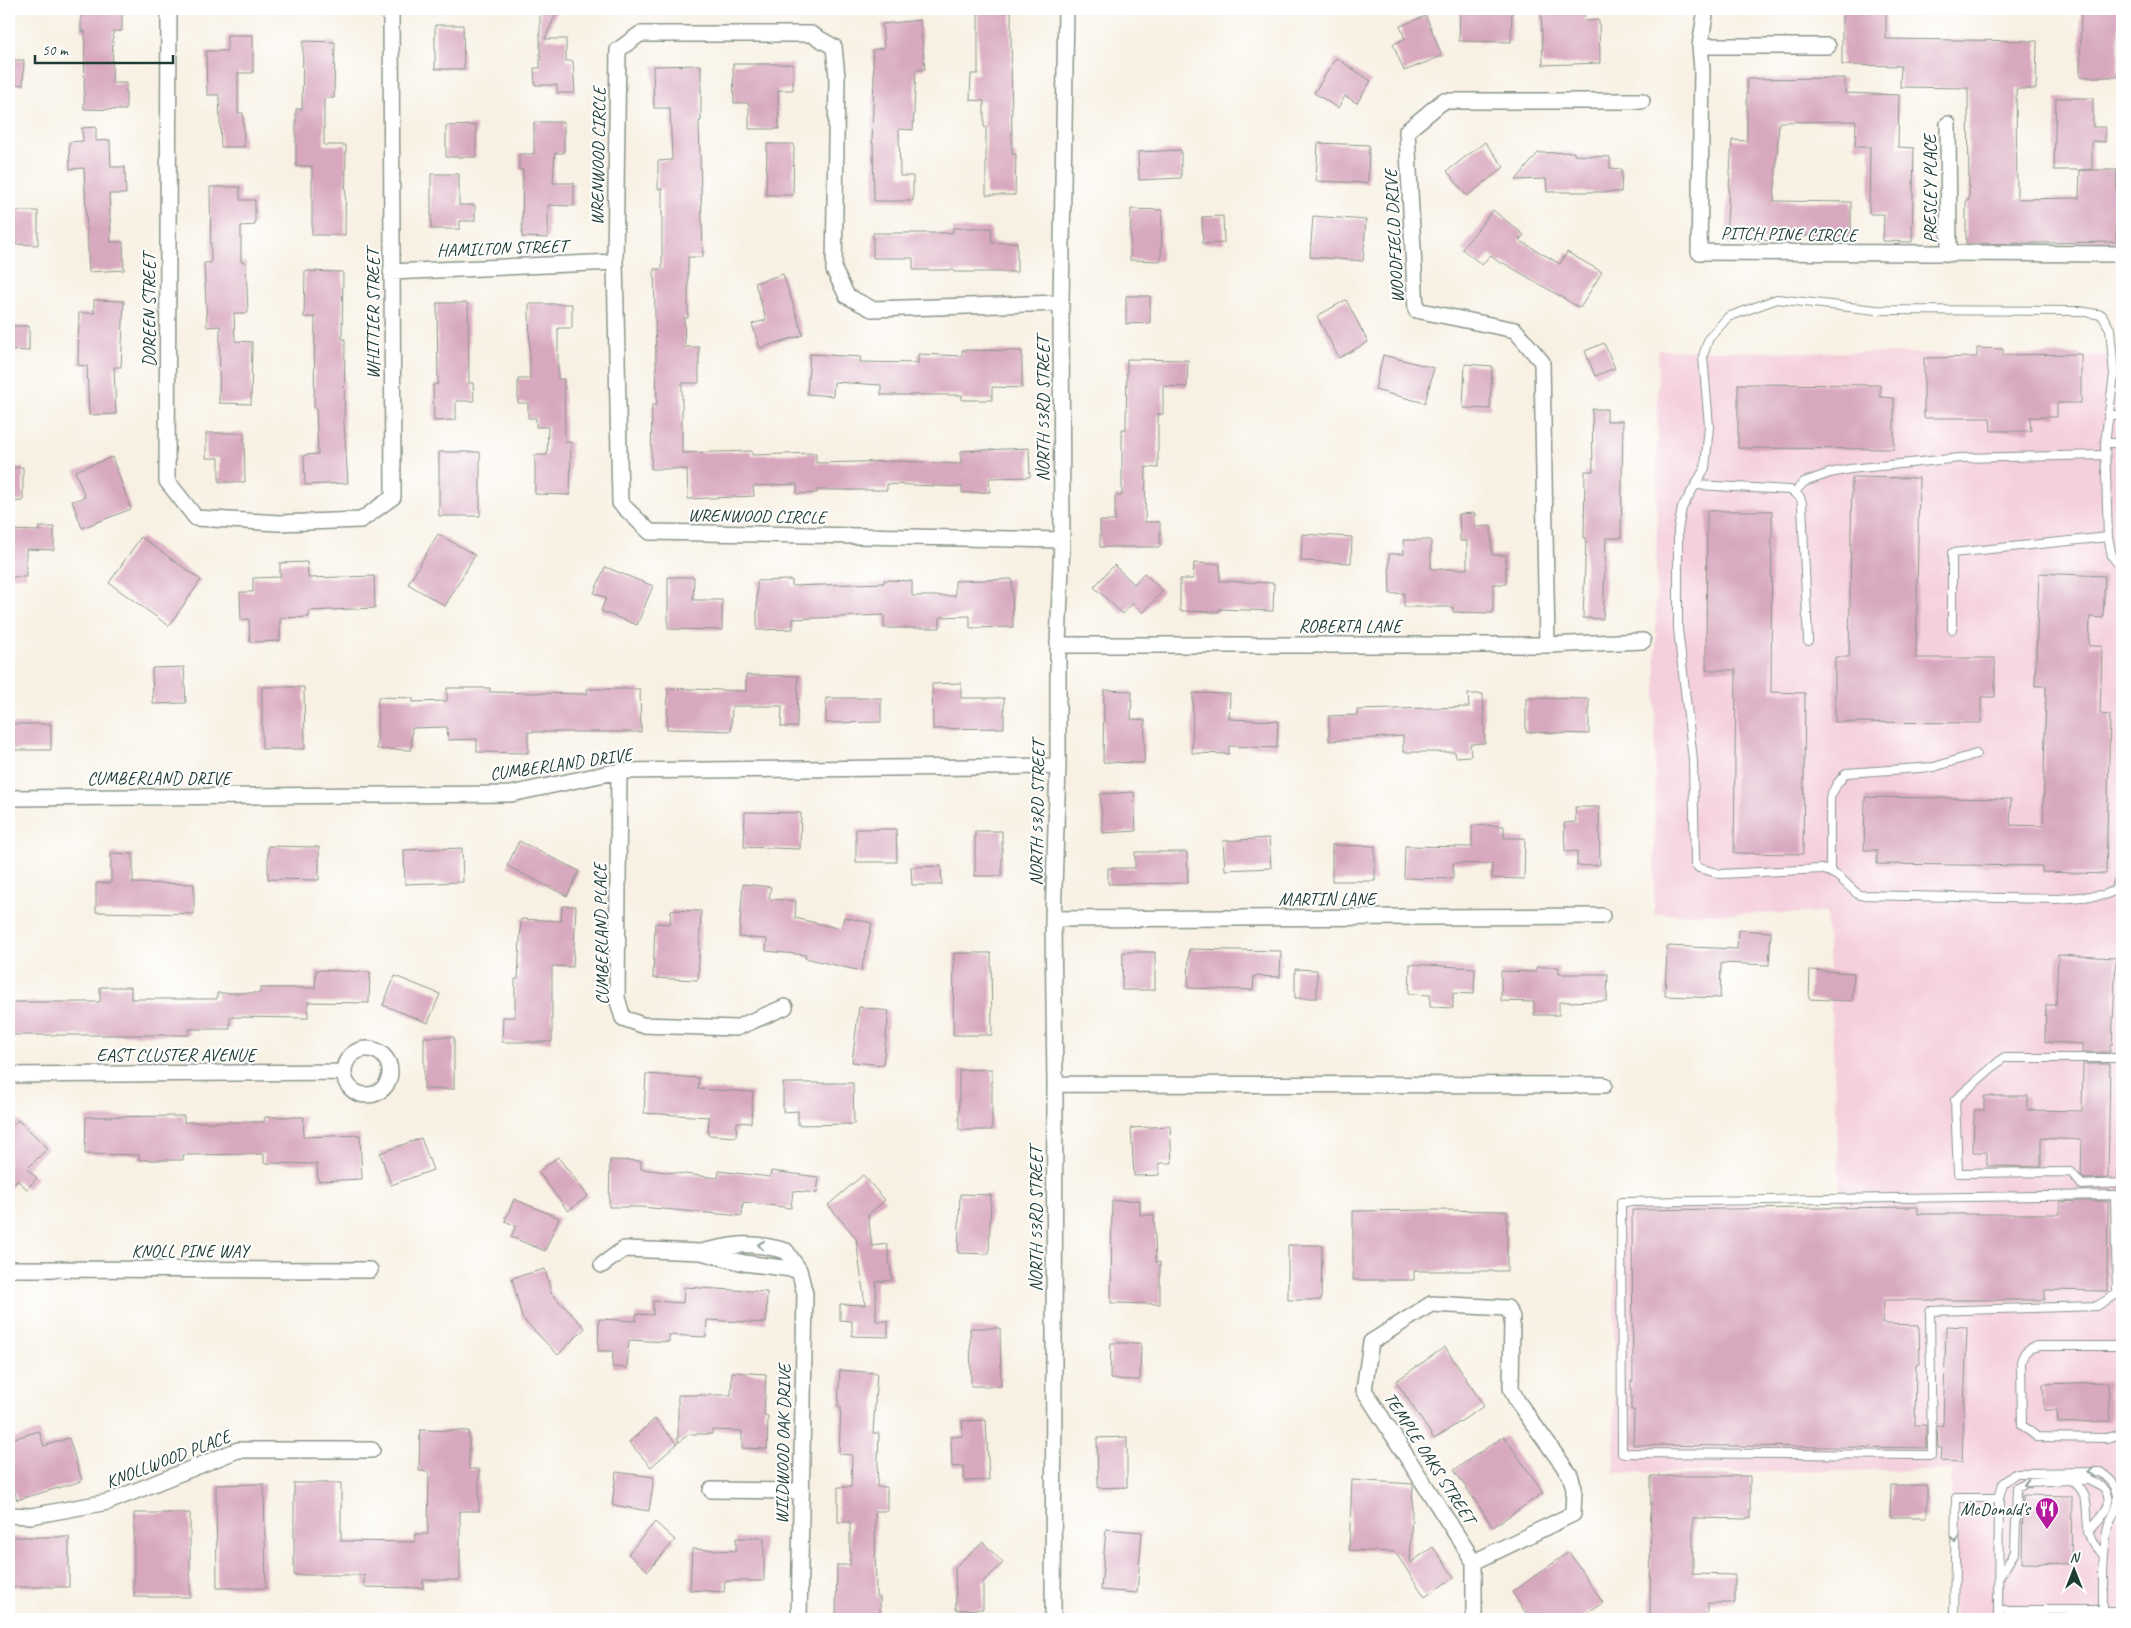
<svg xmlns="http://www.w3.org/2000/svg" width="2131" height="1628" viewBox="0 0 2131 1628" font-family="Caveat,sans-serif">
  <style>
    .built { fill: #f4cfdc }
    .building { fill: #d8a8be }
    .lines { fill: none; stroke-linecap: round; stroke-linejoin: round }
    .service-casing { stroke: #8c978c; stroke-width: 10 }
    .minor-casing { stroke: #8c978c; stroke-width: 18 }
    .service { stroke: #fff; stroke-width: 8 }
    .minor { stroke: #fff; stroke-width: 15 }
    .oneway { stroke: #8f9e9a }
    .labels { text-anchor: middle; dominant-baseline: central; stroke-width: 4; stroke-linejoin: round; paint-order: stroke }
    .street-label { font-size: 18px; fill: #1f3d34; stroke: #fff }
    .poi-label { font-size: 18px; fill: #1f3d34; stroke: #fff; text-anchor: end }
  </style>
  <rect width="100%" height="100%" fill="#fff"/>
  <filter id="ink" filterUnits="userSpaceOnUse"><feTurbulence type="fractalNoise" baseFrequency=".02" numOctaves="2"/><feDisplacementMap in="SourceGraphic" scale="10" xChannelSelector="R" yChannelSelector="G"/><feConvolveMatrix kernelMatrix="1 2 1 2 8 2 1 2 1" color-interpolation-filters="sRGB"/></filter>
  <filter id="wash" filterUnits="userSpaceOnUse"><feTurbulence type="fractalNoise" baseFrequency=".0096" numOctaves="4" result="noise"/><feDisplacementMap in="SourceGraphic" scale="20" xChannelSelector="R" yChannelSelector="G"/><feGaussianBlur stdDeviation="1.12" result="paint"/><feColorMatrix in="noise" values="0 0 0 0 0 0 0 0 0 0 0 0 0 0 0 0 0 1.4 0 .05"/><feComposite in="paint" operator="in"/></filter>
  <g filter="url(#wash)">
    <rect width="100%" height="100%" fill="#f8f1e3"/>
    <!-- built -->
    <path class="built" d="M1658,350L2122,356V1619H1954L1951,1470L1614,1473L1615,1203L1841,1204L1826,913L1654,914Z"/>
    <g id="blocks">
      <!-- building -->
      <path class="building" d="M81,9H122V31H113L112,83H126V110L84,109L85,31H81Z
        M540,9H558L545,39H566V61H573L575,93H557V85H535L534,68H540Z
        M1541,9H1584L1585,21L1599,20L1600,63L1543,65Z
        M1842,9H1886V39L2037,41L2036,89H2016L2017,199L2079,198L2080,170H2117L2116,242L1966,244V200H1969L1968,88L1900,87L1901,66L1842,65Z
        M2081,9H2119L2118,77H2080Z
        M1460,10L1512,11L1511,42L1459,41Z
        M1011,12L1012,154H1016L1015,195H986V127H984V101L970,100L971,74H978V13Z
        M1426,16L1442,56L1404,71L1393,44L1405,39L1400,26Z
        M920,20L925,69L916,70L913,130L899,129L900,176H913V201H874L873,143H872L874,75L872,50L884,48L882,24Z
        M435,25H463L464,69H435Z
        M227,35H253V73H238V113H243L244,147H221L219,95H207L206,51H227Z
        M303,41L335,42L334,98H324V145H346L345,235H312V166H296V109H302Z
        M1336,58L1371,81L1357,103L1345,96L1338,108L1314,93Z
        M9,60H24L23,85L9,84Z
        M733,64H793V90H778L779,129H749V103H734Z
        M701,65V121H699L703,257H688V318H684L685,347H699V383H682V453L752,451V455L816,453V463L898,461L961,464V451L1029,448L1030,477L989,478L990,492L962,493V487L887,484V490H817V493L797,494V484L753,486L754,496L688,499L687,469H651L652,405H657L654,269H662V189H658V161L672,160L670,108H654L653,66Z
        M1845,78V93L1899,95L1898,147L1914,148L1912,242L1883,241L1884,214H1869L1870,147H1855L1856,121L1779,122L1774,201L1851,202V236L1772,235V241L1726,238L1732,140L1747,141V79Z
        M2056,98H2093V127H2105V142L2092,141V170H2054Z
        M534,122H564V153H555L553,183H574V206L548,205V238L522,237L523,170H519V154H534Z
        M476,125V157H446V126Z
        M96,127V141L110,140L111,167H125L126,194H109L111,242H123L124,270L89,272L84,168L70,169L69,142L83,141L82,128Z
        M1485,142L1504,167L1467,196L1447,171Z
        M1318,143L1369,145L1368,183L1316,181Z
        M767,144H794L793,195H766Z
        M1181,150V178L1139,180L1138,152Z
        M1574,152V155L1610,157V168L1622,169L1621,192H1547L1546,179L1516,180L1538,153Z
        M431,174H459V205H475V221H460V229H431Z
        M210,187H240V200H255V225L241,226V262H246L248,313H234L235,341L252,342L251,404L219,403L220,326L207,327L204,263H211Z
        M1131,209L1162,210L1161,261L1130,260Z
        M1493,210L1524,235L1519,240L1560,264L1567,252L1602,272L1580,308L1502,262L1501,264L1490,255L1482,265L1462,249Z
        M9,211H38V245L9,244Z
        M1223,216L1224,243L1203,244L1202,217Z
        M1313,216L1366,220L1363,261L1310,257Z
        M953,228H991L992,243L1017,242V272H954L953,270H913V258H873V233H953Z
        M305,271L343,272L342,339H345L344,423L348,483L305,485L304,455L318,454L316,408H314L315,317H304Z
        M783,274L803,335L760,348L752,324L766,320L755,283Z
        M1126,296H1150V323L1126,324Z
        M94,300L124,301L121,367H114L116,414L89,415L87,366L78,365L79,313H94Z
        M1346,300L1368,342L1339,358L1317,316Z
        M437,303H468L469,383H473L474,401H456V420L434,421L433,385L438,384Z
        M529,304H572V328H558V379H564L565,442H571L570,495L535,494V455H547L548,427H536V418H528V403H518V379H530Z
        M9,326H29V351L9,350Z
        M1604,343L1615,368L1595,376L1585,351Z
        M1977,348L2003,349V355L2081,354V403H2057V417H2030L2031,431H1991L1990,418H1924V358L1977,357Z
        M962,350L1022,351V388L992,387V400H962V395H881V385L834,382L833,396L807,394L810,354L861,357L860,362L918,363V354L962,356Z
        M1383,355L1434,368L1425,403L1375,390Z
        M1127,359L1188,360L1187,387L1163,386V414H1158V468L1146,467L1145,522H1160V547H1100V521H1115V496H1122V429H1126Z
        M1465,364L1492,366L1490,409L1463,408Z
        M1738,384L1880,385V397L1894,398V449L1738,448Z
        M1592,409H1607V421H1623L1621,538H1606L1603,619L1583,618L1586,538H1584L1585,471H1593Z
        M206,433H244L245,482H219V458H206Z
        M439,452H480V516H439Z
        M112,457L131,509L82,528L72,501L85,497L75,471Z
        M23,467V501L9,502V468Z
        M1852,477L1919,478L1916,658H1995V697H1981V723L1835,722V657H1849Z
        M1707,511H1772L1771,692L1805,693L1803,854L1734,853L1736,670H1706Z
        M1475,513V527L1491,526L1492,555H1506V584H1493V613L1453,612V607H1404V593L1390,594L1389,554H1404L1403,540H1431V569H1467V541H1460L1459,514Z
        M39,527H54V550L26,549V577H9V530L39,531Z
        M438,534L475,555L445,606L408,584Z
        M1302,534L1352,537L1351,563L1301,561Z
        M141,537L201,580L169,626L109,583Z
        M307,562L308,578L374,576L375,608L309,611V617L280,618V641L250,642L249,619L241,620L240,592H253V578L280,577V563Z
        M1194,563L1220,564V581L1274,583L1273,611L1219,609V612L1180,611V579H1193Z
        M1114,565L1134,584L1144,573L1163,591L1143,613L1133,603L1123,614L1094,587Z
        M605,567L653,586L637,625L601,611L606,598L594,593Z
        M2039,573L2105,576L2103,618L2090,617L2089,646H2102L2100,714L2110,715L2106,874L2042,872V866L1877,864V850H1864L1865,797L2011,799L2010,825L2043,826L2046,686H2035Z
        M668,577H694L693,600H722V630L668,629Z
        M1012,579L1013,627L970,628V616L940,617V628H884V615L793,619V629L757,630V581L792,580V586L884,583V580L912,581V596H955V581Z
        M184,667L186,703L153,704L152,668Z
        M746,675L798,676L797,727H781L782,706H732L731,731L667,729L668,688L746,691Z
        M961,683V698H1004V728L933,729L932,684Z
        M262,687H304L305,749H262Z
        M447,688H490V692L587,694V689H640L641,732H528V753L477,752V739L448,740L447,727L412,728L411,750L377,749L378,697L413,698V702L447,701Z
        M1104,690L1132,691L1131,719L1145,720L1144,763L1103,762Z
        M1193,693L1230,694L1229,719L1278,721L1277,748L1229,746V754L1192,753Z
        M1468,694H1483L1485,743L1470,744L1471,756L1456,757L1455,752H1403V736L1329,741V716L1357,715V710L1469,707Z
        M826,698H881V722L826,723Z
        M1526,698L1589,699V734L1526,732Z
        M9,724H51V750H9Z
        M1134,792L1136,831L1103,833L1100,794Z
        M1575,807H1599L1600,865L1577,866V851L1565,852L1564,823L1576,822Z
        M745,812L801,813L800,849L744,847Z
        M1472,825L1504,826V838H1525L1524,879L1492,878V864L1453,863V879L1404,878L1405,846L1472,847Z
        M856,829H896L897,862H856Z
        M975,831H1002V876H975Z
        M1269,838L1271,868L1225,870L1223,841Z
        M519,841L579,871L567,896L507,866Z
        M1332,845L1375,846V881H1332Z
        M268,846L319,847V880L268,879Z
        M462,848L463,882L405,884L404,850Z
        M1135,852H1187L1188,883L1108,884V868H1135Z
        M111,853L133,854V883L194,884V914L96,912V883H111Z
        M941,866L942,885H912L911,867Z
        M743,884L771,887L769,899L796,901L795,918L841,929L844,917L872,923L861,971L805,958L806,955L766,951L767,939L739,937Z
        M562,906H576L573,967L552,966V1042H502L503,1017H515V979H518L521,919L561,921Z
        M671,910L701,911L698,980L653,978L655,923L670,924Z
        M1738,930L1771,932L1769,965L1721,963L1720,998L1665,996L1667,946L1737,949Z
        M1189,949L1281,951L1280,977L1254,976L1253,990L1188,988Z
        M1123,952H1155V990H1122Z
        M954,953H991L992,1035H953Z
        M2058,955L2116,958L2112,1045H2110V1052H2083V1044L2045,1042L2046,1005H2056Z
        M1410,964L1475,968L1474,994L1453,993V1008L1430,1007V995L1409,994Z
        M1536,967H1559V974H1608L1607,1001L1559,1002V1015H1534V1002L1501,1001V971L1536,972Z
        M1295,969L1317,970V998H1295Z
        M316,970L370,972L369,1003L308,1002V1018L230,1017V1029H189V1035H9V1002H100V987H131V999H217V993H260V988H315Z
        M1810,970L1854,973L1852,1001L1809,999Z
        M395,976L440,994L428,1023L383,1005Z
        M859,1007L889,1011L883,1065L852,1062Z
        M424,1037H454V1089H424Z
        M2083,1064H2110L2108,1178L2084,1179L2081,1175L2082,1140L2041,1138V1167L1987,1166V1152H1973L1974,1110H1984V1096H2028V1110L2082,1111Z
        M992,1069V1130H959V1070Z
        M646,1074L699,1078L698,1089L753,1092L751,1123L737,1122L736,1137L708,1135L709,1117L644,1113Z
        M783,1083H853L854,1124L798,1125V1111L783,1112Z
        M184,1116V1122H264L265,1117H304L303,1137L360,1135L362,1179L318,1181L317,1164L264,1163V1154L183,1155V1160H139V1155L85,1154L86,1117Z
        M18,1120L48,1148L27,1169L37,1178L27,1189L17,1180L9,1189V1129Z
        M1170,1126L1172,1163H1159V1175L1134,1176L1131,1128Z
        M421,1138L433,1170L391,1185L380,1153Z
        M558,1157L588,1196L568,1211L538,1172Z
        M610,1160L641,1161V1169L718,1178L719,1171L770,1177L771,1171L819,1177L817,1193L793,1191L791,1208L743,1202L742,1216L640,1207H609Z
        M863,1175L885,1200L868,1215L872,1246L887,1244L892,1280L876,1282V1321H888V1337L852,1336V1321L840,1320V1304L865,1305L856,1238L828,1205Z
        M960,1194L991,1195L989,1254L958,1253Z
        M514,1199L559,1218L545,1251L511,1237L516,1226L505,1221Z
        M1140,1200V1215H1154L1156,1262H1160V1304L1111,1303L1112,1201Z
        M2081,1201H2108L2107,1291L2045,1290V1300H1884L1883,1324L1919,1325L1920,1364H1916L1915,1425H1926V1448L1633,1445L1634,1410H1631V1381H1633L1632,1210L1918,1207V1214H2060V1202Z
        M1437,1210L1507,1211V1271H1414V1280H1353V1211Z
        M1288,1245H1322L1321,1300H1288Z
        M545,1269L551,1293L585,1328L558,1355L522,1318L512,1278Z
        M684,1287L767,1292L766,1323L707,1320L706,1337L669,1335V1342L629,1340L627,1368L612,1367L613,1351H598L599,1319L636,1321V1314L653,1315V1301L683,1303Z
        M1946,1326L1967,1327L1962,1462L1941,1461L1942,1448H1938L1937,1426H1943Z
        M970,1328H1000L1001,1386H971Z
        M1111,1343H1141L1140,1380L1110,1379Z
        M1445,1347L1484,1406L1434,1439L1396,1381Z
        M840,1370L877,1373L873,1433H879L877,1487H887V1511H875L876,1597H880V1619H836L837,1565H850V1522H838V1487H851L852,1455L839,1454L841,1407H838Z
        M732,1372L766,1374L764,1415L768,1416L767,1449L742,1448V1431L712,1430V1434H689L678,1443V1395H731Z
        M2108,1382L2110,1421L2058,1423L2057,1410H2044L2043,1384Z
        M655,1419L677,1444L651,1467L629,1442Z
        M986,1420L989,1480L964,1481V1466L952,1467L951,1437L963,1436L962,1421Z
        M420,1430L469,1431V1469H479V1511H460V1580H423V1588L364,1587V1575H294V1483H341V1541L415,1542V1534H428L429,1472L419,1471Z
        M39,1431L44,1446L69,1438L82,1481L17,1500L13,1486L9,1487V1440Z
        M1504,1436L1543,1493L1493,1527L1454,1470Z
        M1127,1437V1487L1098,1488L1097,1438Z
        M616,1472L654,1477L649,1511L612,1505Z
        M1651,1476H1750V1519L1693,1518V1574L1735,1575V1603H1707V1617H1693V1619H1650Z
        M1352,1480L1413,1484L1410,1563L1433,1547L1454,1577L1425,1597L1395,1552L1349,1550Z
        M264,1484L266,1588H217L216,1485Z
        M1891,1485H1927V1517H1890Z
        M2023,1495L2072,1496L2071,1564L2022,1563Z
        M134,1513H190V1597H134Z
        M655,1522L675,1540L648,1571L628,1554Z
        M1106,1529L1142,1532L1137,1593L1101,1590Z
        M9,1537H69V1587H9Z
        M736,1538H764V1581H725L724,1592L690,1590L692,1549L736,1551Z
        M983,1542L1003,1563L983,1582V1609L956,1610L955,1567Z
        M1569,1552L1603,1603L1580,1619H1530L1512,1592Z"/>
    </g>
  </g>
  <g filter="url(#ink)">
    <use href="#blocks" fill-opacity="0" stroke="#8c978c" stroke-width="1"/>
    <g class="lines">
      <!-- service casing -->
      <g class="service-casing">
        <path id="service" d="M2108,415H2122
          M2105,443H2122
          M1696,485L1790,490L1800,497L1802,503L1808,641
          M1794,493L1804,482L1830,473L1850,469L1960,458L2105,455
          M2122,569L2112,556L2108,537L2105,443L2114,374L2110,329L2102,315L2080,311L1876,310L1777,299L1728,317L1709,338L1703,356L1709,426L1705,468L1682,508L1678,530V629L1693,760L1695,864L1699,868L1720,874L1821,869C1838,872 1846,885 1859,895L2058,899L2104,895L2114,891L2122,873
          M1952,629V553L2108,537
          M1830,871V797L1837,784L1846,773L1934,767L1976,754
          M2122,1088V1058H2003L1955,1100L1958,1173L2071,1172L2082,1185L2122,1183
          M2122,1184V1088
          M2117,1294L2115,1195L1621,1202L1622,1453L1932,1455L1930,1311L2097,1306L2117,1294H2122
          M2122,1346H2039C2028,1348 2024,1351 2021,1362L2022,1425L2037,1437L2107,1438L2122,1434
          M2071,1480H2088L2102,1487
          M2086,1502C2089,1525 2084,1539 2103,1554
          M2088,1532C2097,1519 2116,1509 2106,1491
          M2000,1576L2015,1552L2017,1487L2027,1482L2071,1480L2081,1489L2085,1497
          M1998,1610H2122
          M1954,1619L1956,1498H1999
          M1998,1619L1999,1498L2003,1483L2016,1473L2100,1472C2109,1478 2116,1484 2118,1496C2119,1512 2109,1517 2107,1532C2102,1558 2103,1583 2103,1610"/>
      </g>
      <!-- minor casing -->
      <g class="minor-casing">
        <path id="minor" d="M169,9L167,481L196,518L279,523L361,520L393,497L391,9
          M1706,9L1700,46L1702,70L1699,252L2122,254
          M1700,46H1828
          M1948,124L1949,254
          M391,272L615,262
          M1061,303L872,309L847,296L834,270L837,77L834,47L811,34H640L618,50L615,262L620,503L650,532L1062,540
          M1058,645H1547L1643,641
          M1547,645L1542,362L1515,330L1416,310L1407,131L1443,101H1642
          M619,771L617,998L623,1018L642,1025L736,1028L785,1007
          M9,798L511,794L619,771L1058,766
          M1053,919L1602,916
          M344 1072a23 23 0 1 1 46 0a23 23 0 1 1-46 0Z
          M9,1075L344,1072
          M1055,1084L1604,1085
          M701,1252C735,1244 751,1241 786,1251L799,1270L805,1294L799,1619
          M602,1265L624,1249L701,1252L744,1263L799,1270
          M9,1269L370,1270
          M711,1490L800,1491
          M9,1515L31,1516L108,1502L238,1450H372
          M1053,1619L1055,1084L1053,919L1058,766V645L1062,540L1061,303L1066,9
          M1474,1619V1562L1364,1390L1371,1342L1431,1304L1507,1308L1512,1317L1511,1388L1517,1401L1570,1475L1574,1488L1573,1514L1474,1562"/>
      </g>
      <!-- service -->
      <use href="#service" class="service"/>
      <!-- minor -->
      <use href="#minor" class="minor"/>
    </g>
    <!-- one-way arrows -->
    <defs><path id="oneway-chevron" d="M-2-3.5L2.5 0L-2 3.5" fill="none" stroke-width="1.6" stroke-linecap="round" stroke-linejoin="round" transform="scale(1.25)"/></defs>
    <g class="oneway">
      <use href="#oneway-chevron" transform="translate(761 1245) rotate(-173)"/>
      <use href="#oneway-chevron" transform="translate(2091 1472) rotate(180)"/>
      <use href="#oneway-chevron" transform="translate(2027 1484) rotate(165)"/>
      <use href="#oneway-chevron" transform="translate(1955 1539) rotate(91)"/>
    </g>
  </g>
  <!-- icons -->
  <defs>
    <g id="restaurant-pin" transform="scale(1.25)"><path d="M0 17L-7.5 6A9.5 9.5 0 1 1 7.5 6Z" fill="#b5179e" stroke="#fff"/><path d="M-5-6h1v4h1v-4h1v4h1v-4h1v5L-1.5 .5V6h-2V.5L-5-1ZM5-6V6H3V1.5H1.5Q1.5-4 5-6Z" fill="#fff"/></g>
  </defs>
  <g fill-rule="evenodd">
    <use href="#restaurant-pin" x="2047" y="1509"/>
  </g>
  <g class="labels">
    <!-- street labels -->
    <g class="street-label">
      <text transform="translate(598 156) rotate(-89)">WRENWOOD CIRCLE</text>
      <text transform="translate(1930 189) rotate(-90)">PRESLEY PLACE</text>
      <text transform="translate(1789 234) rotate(1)">PITCH PINE CIRCLE</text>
      <text transform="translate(1394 236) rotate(-93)">WOODFIELD DRIVE</text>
      <text transform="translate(502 248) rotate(-2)">HAMILTON STREET</text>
      <text transform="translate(149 310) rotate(-90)">DOREEN STREET</text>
      <text transform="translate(373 314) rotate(-90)">WHITTIER STREET</text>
      <text transform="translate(1043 409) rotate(-90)">NORTH 53RD STREET</text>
      <text transform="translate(757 516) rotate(1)">WRENWOOD CIRCLE</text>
      <text x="1350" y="626">ROBERTA LANE</text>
      <text transform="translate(561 764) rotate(-8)">CUMBERLAND DRIVE</text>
      <text x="159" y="778">CUMBERLAND DRIVE</text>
      <text transform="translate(1037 813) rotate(-89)">NORTH 53RD STREET</text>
      <text x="1327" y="899">MARTIN LANE</text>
      <text transform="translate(601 934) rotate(-91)">CUMBERLAND PLACE</text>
      <text x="176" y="1055">EAST CLUSTER AVENUE</text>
      <text transform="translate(1036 1219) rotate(-90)">NORTH 53RD STREET</text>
      <text x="190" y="1251">KNOLL PINE WAY</text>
      <text transform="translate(783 1444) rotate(-89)">WILDWOOD OAK DRIVE</text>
      <text transform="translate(1430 1458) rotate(57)">TEMPLE OAKS STREET</text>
      <text transform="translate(168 1459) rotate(-21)">KNOLLWOOD PLACE</text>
    </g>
    <!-- poi labels -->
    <g class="poi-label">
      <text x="2030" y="1509">McDonald's</text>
    </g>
  </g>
  <!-- margin -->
  <rect width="2131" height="1628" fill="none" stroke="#fff" stroke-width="30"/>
  <!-- north arrow -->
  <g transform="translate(2074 1570)" stroke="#ffffff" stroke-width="4" paint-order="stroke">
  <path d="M0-4L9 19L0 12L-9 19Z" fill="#1f3d34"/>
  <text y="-8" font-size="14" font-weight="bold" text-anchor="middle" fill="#1f3d34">N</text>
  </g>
  <!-- scale -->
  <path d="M35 55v8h138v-8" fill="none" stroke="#1f3d34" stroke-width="2.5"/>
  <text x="42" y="55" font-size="15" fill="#1f3d34" stroke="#ffffff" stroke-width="4" paint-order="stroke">50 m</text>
</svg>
